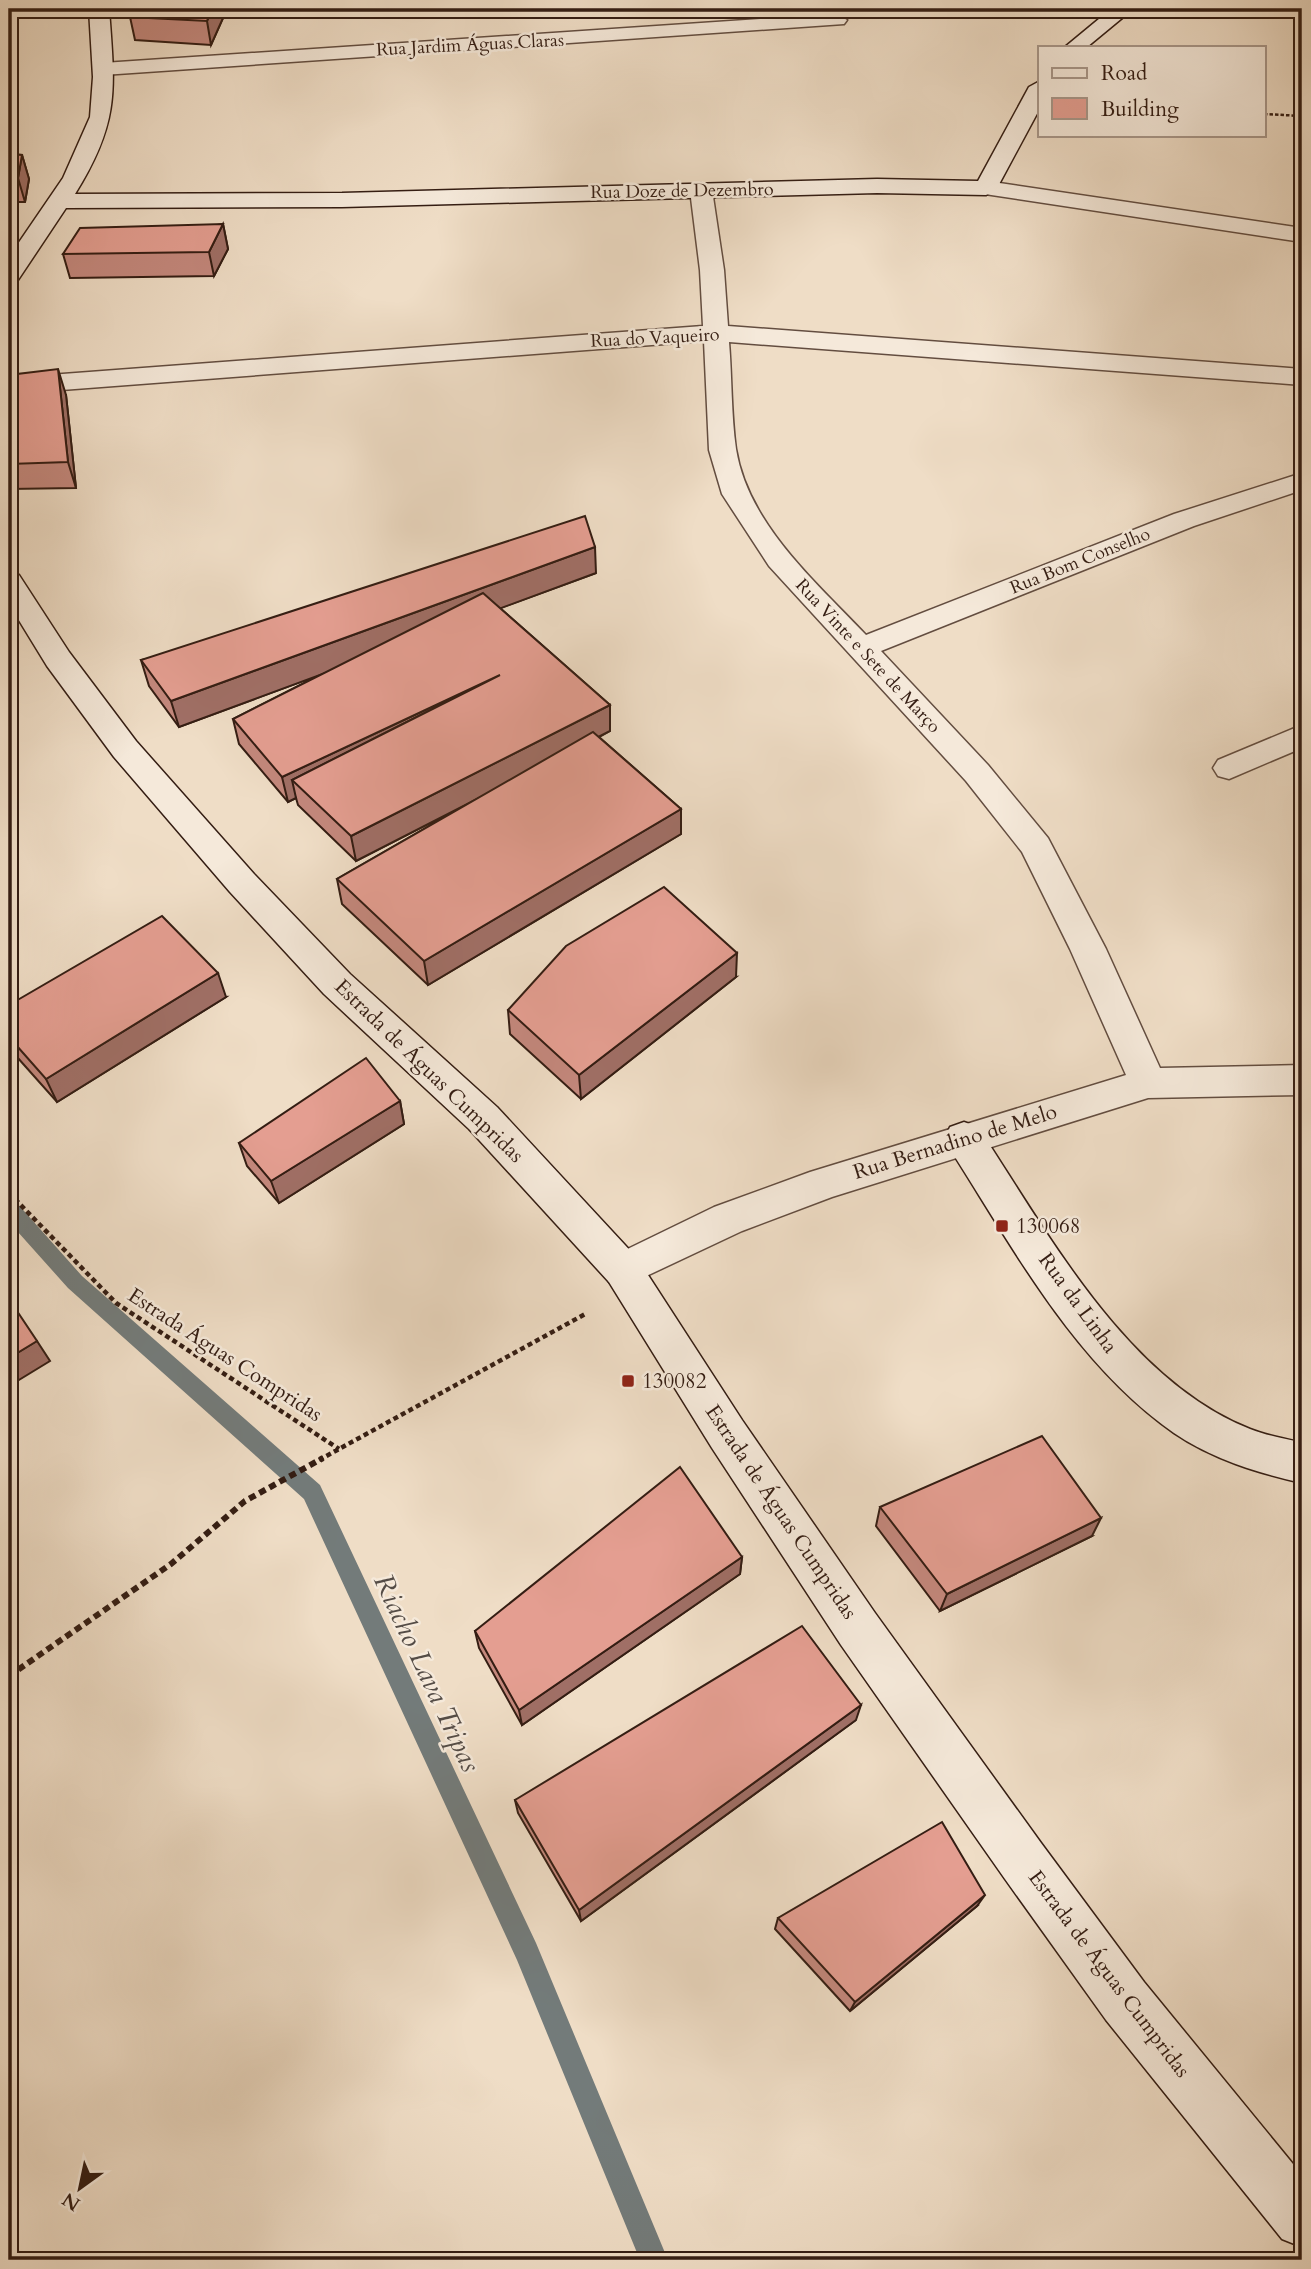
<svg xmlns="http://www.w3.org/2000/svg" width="1311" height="2269" viewBox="0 0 1311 2269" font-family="Cardo,serif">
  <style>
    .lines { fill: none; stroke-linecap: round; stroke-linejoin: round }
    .stream { fill: #737b7a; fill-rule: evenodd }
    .street-casing { stroke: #634d40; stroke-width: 3 }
    .secondary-casing { stroke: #341d13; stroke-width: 3 }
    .path-far2 { stroke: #341d13; stroke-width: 2.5; stroke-dasharray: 3.5 2; stroke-linecap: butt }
    .path-far1 { stroke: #341d13; stroke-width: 4.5; stroke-dasharray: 5 3.5; stroke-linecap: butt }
    .path { stroke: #341d13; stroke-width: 6; stroke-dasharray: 7 4.5; stroke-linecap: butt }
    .street { fill: #f5e9da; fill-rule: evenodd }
    .secondary { fill: #f5e9da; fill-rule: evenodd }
    .wall { fill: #c4887d; stroke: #341d13; stroke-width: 2 }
    .shaded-wall { fill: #a06f66; stroke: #341d13; stroke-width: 2 }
    .building { fill: #e49e91; stroke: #341d13; stroke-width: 2 }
    .poi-dot { fill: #8f2418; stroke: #f5e9da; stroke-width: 2.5 }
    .labels { text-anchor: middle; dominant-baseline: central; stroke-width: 5; stroke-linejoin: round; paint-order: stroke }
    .far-street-label { font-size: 18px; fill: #341d13; stroke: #f5e9da }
    .street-label { font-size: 21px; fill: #341d13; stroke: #f5e9da }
    .poi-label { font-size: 21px; fill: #341d13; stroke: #f5e9da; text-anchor: start }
    .near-water-label { font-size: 28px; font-style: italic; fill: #544c46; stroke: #f5e9da }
  </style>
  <rect width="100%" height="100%" fill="#efddc6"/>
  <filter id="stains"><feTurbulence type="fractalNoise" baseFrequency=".00286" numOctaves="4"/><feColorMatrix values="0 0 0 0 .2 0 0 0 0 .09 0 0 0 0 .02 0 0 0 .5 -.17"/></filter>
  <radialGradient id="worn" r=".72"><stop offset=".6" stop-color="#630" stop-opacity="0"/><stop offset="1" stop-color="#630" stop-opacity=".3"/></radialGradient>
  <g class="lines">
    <!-- stream -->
    <path class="stream" d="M9,1200L16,1202L82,1276L320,1485L536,1943L668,2260H640L517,1960L304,1499L68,1288L9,1222Z"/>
    <!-- street casing -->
    <g class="street-casing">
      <path id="street" d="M1090,9H1120L1126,14L1116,20L1093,13Z
        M837,14L847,20L844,24L103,75L93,69L103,63Z
        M986,181L1302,228V242L978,193L975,188Z
        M701,183L712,190L724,270L728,326L1302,369V385L729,342C732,377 731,414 736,449C748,524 816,582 866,635L1174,514L1302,473V490L1194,526L881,651L988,765L1048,838L1106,949L1160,1068L1302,1065V1095L1148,1098L832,1197L742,1231L623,1287L609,1282L603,1270L609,1258L714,1207L810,1172L1126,1075L1070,949L1022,852L966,781L769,566L722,494L709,450L704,341L9,394V378L703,326L700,270L690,190Z
        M1302,725V748L1229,779L1218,776L1213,768L1218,760Z"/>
    </g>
    <!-- secondary casing -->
    <g class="secondary-casing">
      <path id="secondary" d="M89,9H109C115,90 120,122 75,194L342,193L877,179L978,181L1029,87L1040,81V108L997,188L986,195L877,193L342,207L66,208L18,280L9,282V257L63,178L90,117L93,77Z
        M1111,9H1133L1087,47H1065Z
        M9,572L19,575L69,652L136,741L254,874L350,974L497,1107L637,1258L742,1420L875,1613L1041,1843L1144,1982L1302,2175V2247L1282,2239L1106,2020L1005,1879L841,1645L712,1448L609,1282L469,1129L324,994L230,892L114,757L47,666L9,604Z
        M964,1122L978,1127C1048,1233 1126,1380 1250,1429C1267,1436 1285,1438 1302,1443V1483C1258,1473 1212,1459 1174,1433C1074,1363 1014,1249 950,1149L945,1138L950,1127Z"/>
    </g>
    <!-- path-far2 -->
    <path class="path-far2" d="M1264,114L1302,116"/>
    <!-- path-far1 -->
    <path class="path-far1" d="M9,1193L116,1303L339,1449
      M319,1460L587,1313"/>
    <!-- path -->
    <path class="path" d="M9,1676L171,1564L245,1501L323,1458"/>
    <!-- street -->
    <use href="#street" class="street"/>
    <!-- secondary -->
    <use href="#secondary" class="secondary"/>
  </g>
  <!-- wall -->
  <path class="wall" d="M227,9L211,45L135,40L130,17Z
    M9,154L22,155L29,179L25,202H9Z
    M223,224L228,249L214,276L70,278L63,254Z
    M9,375L66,395L76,488L9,489Z
    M596,573L500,608L610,705V731L599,737L681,809V834L428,985L342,904L337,879L467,804L356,861L298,805L296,798L288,802L239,744L233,719L322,674L179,727L149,686L141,660Z
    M736,977L581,1099L510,1034L508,1010Z
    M226,997L57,1102L9,1048V1005Z
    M400,1101L404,1124L279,1203L247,1166L239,1143Z
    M880,1507L1092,1536L940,1611L876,1526Z
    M742,1557L740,1574L522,1725L479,1648L475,1631Z
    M856,1720L581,1921L518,1813L515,1800Z
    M977,1906L850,2011L775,1929L778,1918Z"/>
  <!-- shaded-wall -->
  <path class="shaded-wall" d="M212,9H227L211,45L207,21Z
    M22,155L29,179L25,202L18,178Z
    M223,224L228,249L214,276L209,252Z
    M58,369L66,395L76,488L68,462Z
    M595,547L596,573L179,727L171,701Z
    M500,675L292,780L296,798L288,802L282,777Z
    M610,705V731L356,861L351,836Z
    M681,809V834L428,985L424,961Z
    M737,953L736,977L581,1099L579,1075Z
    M218,973L226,997L57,1102L46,1079Z
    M400,1101L404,1124L279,1203L271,1181Z
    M37,1341L50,1361L9,1386V1358Z
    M1101,1518L1092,1536L940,1611L947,1594Z
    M742,1557L740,1574L522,1725L519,1710Z
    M861,1705L856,1720L581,1921L579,1910Z
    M985,1895L977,1906L850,2011L855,2002Z"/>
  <!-- building -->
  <path class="building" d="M132,9H212L207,21L130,17Z
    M9,154L22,155L18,178H9Z
    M223,224L209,252L63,254L80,228Z
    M58,369L68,462L9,464V375Z
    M585,516L595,547L171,701L141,660Z
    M483,593L610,705L351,836L292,780L500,675L282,777L233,719Z
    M593,732L681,809L424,961L337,879Z
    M664,887L737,953L579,1075L508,1010L566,946Z
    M162,916L218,973L46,1079L9,1037V1005Z
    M366,1058L400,1101L271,1181L239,1143Z
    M9,1299L37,1341L9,1358Z
    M1042,1436L1101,1518L947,1594L880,1507Z
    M680,1467L742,1557L519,1710L475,1631Z
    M802,1626L861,1705L579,1910L515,1800Z
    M942,1822L985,1895L855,2002L778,1918Z"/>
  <!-- markers -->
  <g class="poi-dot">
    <rect x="995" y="1219" width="14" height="14" rx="3.5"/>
    <rect x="621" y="1374" width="14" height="14" rx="3.5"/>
  </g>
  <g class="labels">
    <!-- far-street labels -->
    <g class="far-street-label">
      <text transform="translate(470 45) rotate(-3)">Rua Jardim Águas Claras</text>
      <text transform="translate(682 191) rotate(-1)">Rua Doze de Dezembro</text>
      <text transform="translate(655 338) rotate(-3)">Rua do Vaqueiro</text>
      <text transform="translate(1080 561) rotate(-22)">Rua Bom Conselho</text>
      <text transform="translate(868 656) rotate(47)">Rua Vinte e Sete de Março</text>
    </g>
    <!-- street labels -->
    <g class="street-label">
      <text transform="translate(429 1071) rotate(44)">Estrada de Águas Cumpridas</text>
      <text transform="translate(955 1142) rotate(-17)">Rua Bernadino de Melo</text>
      <text transform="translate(1078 1303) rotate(54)">Rua da Linha</text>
      <text transform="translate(225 1355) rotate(33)">Estrada Águas Compridas</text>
      <text transform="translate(781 1512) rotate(56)">Estrada de Águas Cumpridas</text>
      <text transform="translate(1109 1974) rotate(53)">Estrada de Águas Cumpridas</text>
    </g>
    <!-- poi labels -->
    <g class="poi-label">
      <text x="1016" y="1226">130068</text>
      <text x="642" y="1381">130082</text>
    </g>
    <!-- near-water labels -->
    <g class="near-water-label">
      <text transform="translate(427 1673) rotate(65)">Riacho Lava Tripas</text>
    </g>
  </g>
  <!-- margin -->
  <rect width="1311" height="2269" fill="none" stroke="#efddc6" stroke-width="35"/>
  <rect x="10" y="10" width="1290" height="2248" fill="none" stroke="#341d13" stroke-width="3.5"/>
  <rect x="18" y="18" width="1276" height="2234" fill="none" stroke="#341d13" stroke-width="2"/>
  <!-- legend -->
  <rect x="1038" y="46" width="228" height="91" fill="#f5e9da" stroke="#a8978a" stroke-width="2"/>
  <rect x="1052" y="68" width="35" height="10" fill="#f5e9da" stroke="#a8978a" stroke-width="2"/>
  <text x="1101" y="80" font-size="21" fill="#341d13">Road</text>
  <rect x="1052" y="98" width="35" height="21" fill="#e49e91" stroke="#a8978a" stroke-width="2"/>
  <text x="1101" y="116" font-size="21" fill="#341d13">Building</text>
  <!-- north arrow -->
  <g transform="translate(80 2188) rotate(213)" stroke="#f5e9da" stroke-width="5" paint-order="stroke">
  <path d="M0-5L12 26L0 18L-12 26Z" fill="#341d13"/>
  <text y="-10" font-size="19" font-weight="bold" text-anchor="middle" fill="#341d13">N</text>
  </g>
  <rect width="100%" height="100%" filter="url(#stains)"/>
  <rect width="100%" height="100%" fill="url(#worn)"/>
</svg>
